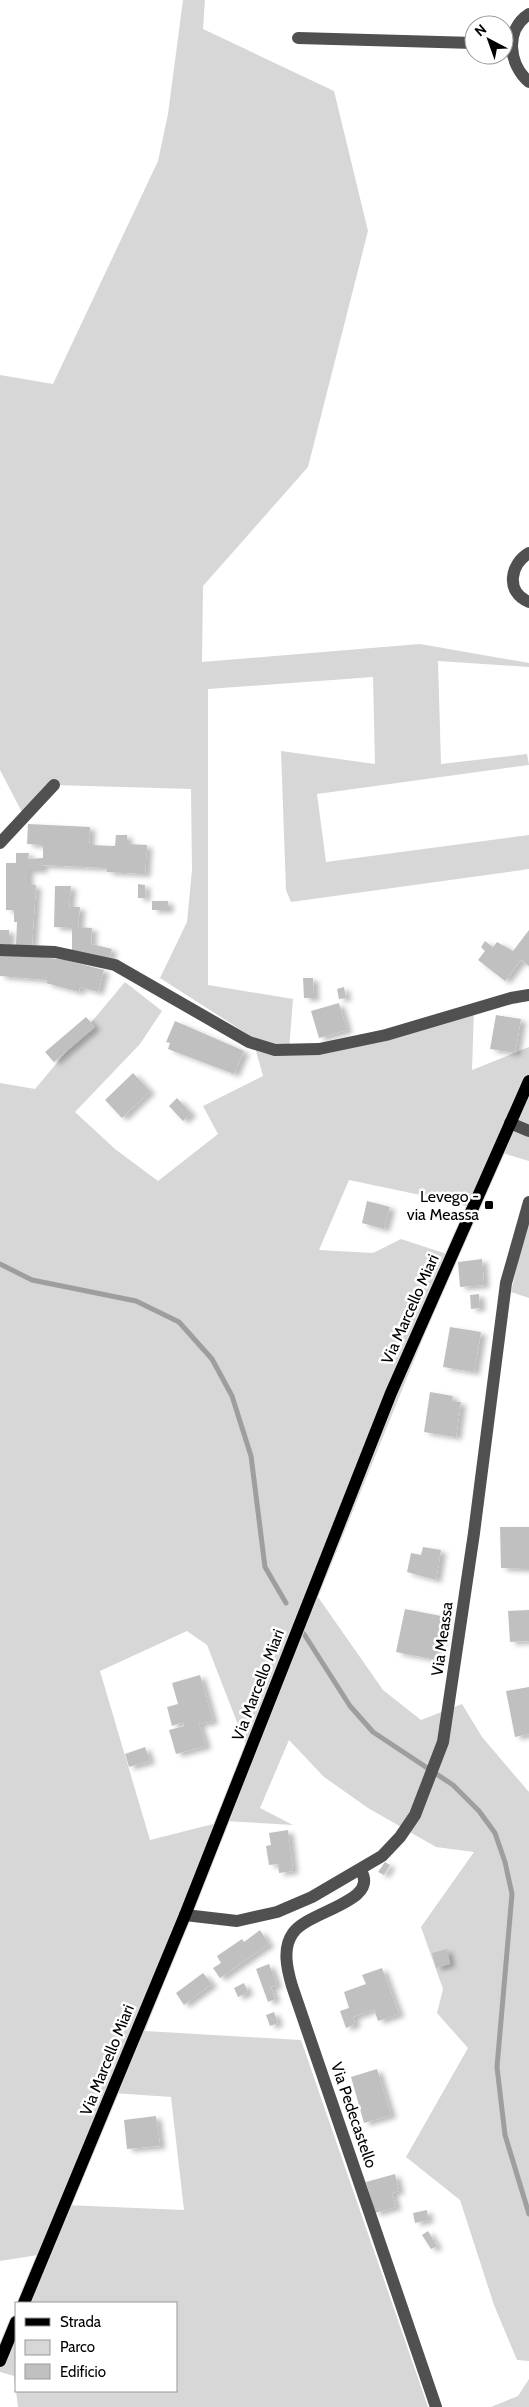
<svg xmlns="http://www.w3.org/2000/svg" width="529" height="2407" viewBox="0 0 529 2407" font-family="Cabin,sans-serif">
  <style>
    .green { fill: #d7d7d7; fill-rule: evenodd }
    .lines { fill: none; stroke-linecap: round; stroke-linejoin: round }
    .stream { stroke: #9e9e9e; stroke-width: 5 }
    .building { fill: #c0c0c0; filter: url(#shadow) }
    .major-casing { stroke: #dbdbdb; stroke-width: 14 }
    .minor { stroke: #505050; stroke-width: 12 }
    .major { stroke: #000; stroke-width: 12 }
    .poi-dot { fill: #000; stroke: #fff; stroke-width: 2 }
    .labels { text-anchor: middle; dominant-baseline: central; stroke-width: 5; stroke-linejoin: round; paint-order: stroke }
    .poi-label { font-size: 16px; fill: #000; stroke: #fff; text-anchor: end }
    .street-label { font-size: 16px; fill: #000; stroke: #fff }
  </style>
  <defs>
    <filter id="shadow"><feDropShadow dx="5.5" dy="3" stdDeviation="2.5" flood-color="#0004"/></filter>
  </defs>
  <rect width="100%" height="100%" fill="#fff"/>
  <!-- green -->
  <path class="green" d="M183,0H205L203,29L334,91L368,231L308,467L203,586L202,662L420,644L529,663V667L438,661L441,764L527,754L529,765L317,794L326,862L529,835V869L291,902L286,890L281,751L375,764L373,677L208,689V985L293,999L289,1051L474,1009L472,1070L529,1047V1161L499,1152L476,1209L444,1200L349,1180L319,1250L373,1253L401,1239L456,1257L318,1597L383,1690L421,1720L462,1704L482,1737L529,1792V2361L517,2360L494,2305L460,2200L406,2157L468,2048L437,2013L443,1989L421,1927L474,1852L436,1847L368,1808L324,1777L289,1740L260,1808L293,1825L225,1821L145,2031L301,2040L428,2407H18L14,2376L0,2372V2361L16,2322V2391H176V2303H24L44,2254L0,2261V1083L35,1089L125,982L162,1011L140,1044L75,1112L115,1149L158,1181L218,1134L203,1106L263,1076L252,1037L160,978L187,922L192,870L191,789L54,785L25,818L0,770V375L53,384L158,161L168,114ZM187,1631L207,1645L251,1758L225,1821L150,1840L100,1671ZM113,2093L171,2097L184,2210L65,2205Z
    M529,1213V1298L511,1292Z
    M529,2379V2407H491L518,2396Z"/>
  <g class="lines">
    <!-- stream -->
    <path class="stream" d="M0,1264L32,1280L136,1301L179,1322L212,1359L232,1396L251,1456L265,1567L286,1603
      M304,1634L350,1706L373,1732L453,1785L479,1811L495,1833L505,1862L512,1894L497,2067L505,2135L529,2214"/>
  </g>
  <!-- building -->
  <path class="building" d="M28,824L90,827L89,845L115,846L116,835H127V844L147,845L145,874L107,872V868L42,865V870H28V885H36L32,945H16L17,922H14V910H6V863H16V853H29L28,859L43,858V845L27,844Z
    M138,884L145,885V898H138Z
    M55,886H71L69,907H80L78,927L92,928L91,944L112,949L109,959L72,951V928L54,927Z
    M152,901H168V910H152Z
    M0,930H9V944H0Z
    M529,930V966L521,960L505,981L478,960L485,951L481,947L485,941L493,947L497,942L513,951Z
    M0,954L29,955L65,960L104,970L98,992L80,987L79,992L46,983L47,980L0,976Z
    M303,978H313L314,998H304Z
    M344,987L346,998L339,999L337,989Z
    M339,1003L347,1030L319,1038L311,1011Z
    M496,1015L521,1019L515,1053L490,1049Z
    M86,1017L95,1027L54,1062L45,1052Z
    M175,1021L244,1051L234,1074L168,1049L170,1043L166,1042Z
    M133,1073L150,1091L122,1118L105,1100Z
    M177,1098L191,1113L183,1121L169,1106Z
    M367,1201L390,1207L384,1229L362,1223Z
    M482,1259L484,1285L460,1287L458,1262Z
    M479,1294L480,1308L471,1309L470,1295Z
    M450,1327L481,1332L474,1372L443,1367Z
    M430,1392L453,1396L452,1401L461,1402L456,1437L424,1432Z
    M500,1527H529V1569L501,1568Z
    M423,1547L441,1550L436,1580L407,1572L411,1553L421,1555Z
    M405,1609L446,1617L437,1660L396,1652Z
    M529,1610V1641L510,1642L508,1611Z
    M200,1675L213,1721L199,1724L206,1746L176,1754L169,1730L184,1726L183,1722L172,1726L167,1707L178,1704L172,1683Z
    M529,1687V1734L515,1737L506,1691Z
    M145,1747L150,1761L129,1767L125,1754Z
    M288,1830L293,1871L279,1873L278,1864L269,1865L266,1846L271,1845L269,1833Z
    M385,1862L390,1865L384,1875L378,1872Z
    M260,1930L269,1944L220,1978L213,1968L221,1963L217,1956L242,1939L244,1942Z
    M447,1949L450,1964L436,1968L432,1953Z
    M269,1964L277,1985L271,1987L275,1999L268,2002L256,1969Z
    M382,1968L399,2014L378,2021L374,2009L353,2017L355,2024L346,2028L340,2011L349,2008L344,1992L366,1984L362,1975Z
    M203,1973L212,1984L184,2005L176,1993Z
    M244,1983L248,1992L238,1997L234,1988Z
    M274,2012L278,2023L270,2026L266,2015Z
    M377,2069L391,2115L364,2123L351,2077Z
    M156,2116L160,2146L127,2149L124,2120Z
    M395,2174L399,2191L392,2193L396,2207L375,2213L366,2182Z
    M427,2210L428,2220L415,2223L413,2213Z
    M428,2231L437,2246L431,2249L422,2235Z"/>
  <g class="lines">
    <!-- major casing -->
    <g class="major-casing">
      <path id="major" d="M24,2303L185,1915L391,1393L529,1081
        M0,2361L16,2322"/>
    </g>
    <!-- minor -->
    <path class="minor" d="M529,14C504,30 509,65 529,82
      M298,38L474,43
      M529,553C510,564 505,592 529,602
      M0,843L54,785
      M0,950L55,952L115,965L249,1042L275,1050L319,1049L386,1035L511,998L529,995
      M510,1123L529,1131
      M360,1869C382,1902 309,1910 293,1933C282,1948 287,1969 292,1986L436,2407
      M185,1915L237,1921L277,1912L312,1897L382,1856L400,1837L415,1815L443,1742L474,1533L506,1283L529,1202"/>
    <!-- major -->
    <use href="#major" class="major"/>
  </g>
  <!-- markers -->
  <rect class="poi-dot" x="484" y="1200" width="10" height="10" rx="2.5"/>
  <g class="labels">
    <!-- poi labels -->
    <g class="poi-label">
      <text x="479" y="1196">Levego -<tspan x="479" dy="18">via Meassa</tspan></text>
    </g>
    <!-- street labels -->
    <g class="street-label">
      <text transform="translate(410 1309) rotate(-66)">Via Marcello Miari</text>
      <text transform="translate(442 1639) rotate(-82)">Via Meassa</text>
      <text transform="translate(258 1685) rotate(-69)">Via Marcello Miari</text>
      <text transform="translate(107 2060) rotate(-68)">Via Marcello Miari</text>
      <text transform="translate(354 2115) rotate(71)">Via Pedecastello</text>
    </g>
  </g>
  <!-- legend -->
  <rect x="15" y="2302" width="162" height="90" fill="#ffffff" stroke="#999999"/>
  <rect x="25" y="2318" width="25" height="8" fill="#000000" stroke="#999999"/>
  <text x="60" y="2327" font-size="15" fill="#000000">Strada</text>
  <rect x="25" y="2340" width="25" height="15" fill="#d7d7d7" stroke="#999999"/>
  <text x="60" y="2352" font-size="15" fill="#000000">Parco</text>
  <rect x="25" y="2364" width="25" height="15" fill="#c0c0c0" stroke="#999999"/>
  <text x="60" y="2377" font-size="15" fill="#000000">Edificio</text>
  <!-- north arrow -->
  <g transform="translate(489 40) rotate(319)"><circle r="24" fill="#ffffff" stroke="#999999"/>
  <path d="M0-4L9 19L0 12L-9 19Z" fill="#000000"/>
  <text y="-8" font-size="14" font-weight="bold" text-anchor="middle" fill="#000000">N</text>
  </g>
</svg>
